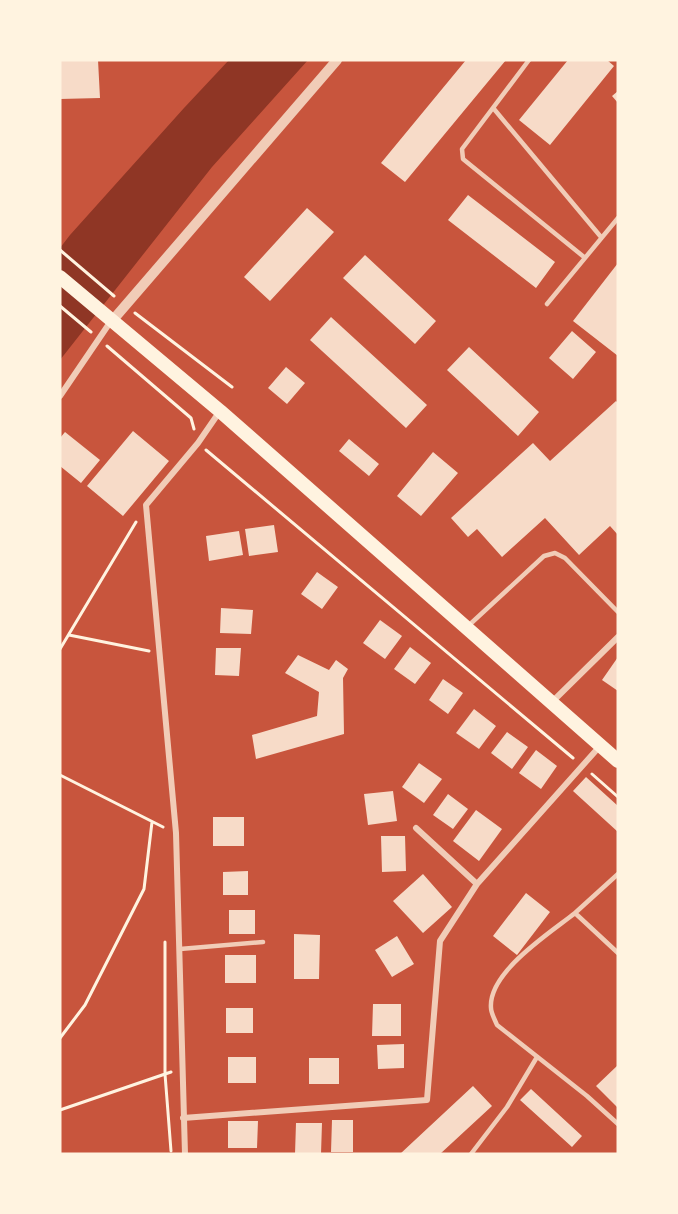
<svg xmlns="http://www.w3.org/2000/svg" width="678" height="1214" viewBox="0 0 678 1214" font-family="Manrope,sans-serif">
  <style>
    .water { fill: #8f3625 }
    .building { fill: #f7dbc8 }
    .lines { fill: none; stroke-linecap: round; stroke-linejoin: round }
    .path { stroke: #fff3e0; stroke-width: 3 }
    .service { stroke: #f1ccb7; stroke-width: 4.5 }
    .minor { stroke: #f1ccb7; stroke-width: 6 }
    .tertiary { stroke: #f1ccb7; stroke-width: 10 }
    .primary { stroke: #fff3e0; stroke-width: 14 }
  </style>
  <rect width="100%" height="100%" fill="#c8553d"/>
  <!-- water -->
  <path class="water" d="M229,60H308L212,167L60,360V248L70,235L184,108Z"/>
  <!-- building -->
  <path class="building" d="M60,60H98L100,98L60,99Z
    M466,60H506L405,182L381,163Z
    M568,60H607L614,66L550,145L519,120Z
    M618,91V103L612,96Z
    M468,195L555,262L536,288L448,220Z
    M307,208L334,232L270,301L244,277Z
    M365,255L436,321L415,344L343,278Z
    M618,263V356L573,321Z
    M331,317L427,405L406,428L310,340Z
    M572,331L596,352L573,379L549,358Z
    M469,347L539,412L518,436L447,370Z
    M286,367L305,383L287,404L268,388Z
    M616,401L618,403V535L610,526L579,555L545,518L502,557L477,529L468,537L451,518L533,443L550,461Z
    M133,431L169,461L123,516L87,486Z
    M65,432L100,460L81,483L60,466V438Z
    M349,439L379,464L369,476L339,451Z
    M433,452L458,473L421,516L397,496Z
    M274,525L278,552L249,556L245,529Z
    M239,531L243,555L209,561L206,536Z
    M317,572L338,587L322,609L301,594Z
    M221,608L253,610L251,634L220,633Z
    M380,620L402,636L385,659L363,643Z
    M410,647L431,663L415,684L394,669Z
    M216,648H241L239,676L215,675Z
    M298,655L329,670L336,660L348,669L343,678L344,734L256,759L252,735L317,716L319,692L285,673Z
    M618,657V691L602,680Z
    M443,679L463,693L448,714L429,700Z
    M474,709L496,726L479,749L456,733Z
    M507,732L528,747L512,769L491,753Z
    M536,750L557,766L541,789L519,773Z
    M419,763L442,779L424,803L402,787Z
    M586,777L618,806V832L573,791Z
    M393,791L397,821L368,825L364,794Z
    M448,794L468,809L453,829L433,815Z
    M476,810L502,829L479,861L453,841Z
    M213,817H244V846H213Z
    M381,836H405L406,871L382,872Z
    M248,871V895H223V872Z
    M423,874L452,907L423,933L393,901Z
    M526,893L550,912L517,955L493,936Z
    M229,910H255V934H229Z
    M294,934L320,935L319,979H294Z
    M397,936L414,964L392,977L375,950Z
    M225,955H256V983H225Z
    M373,1004H401V1036H372Z
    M226,1008H253V1033H226Z
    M404,1044V1068L378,1069L377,1045Z
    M228,1057H256V1083H228Z
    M309,1058H339V1084H309Z
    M618,1065V1108L596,1086Z
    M473,1086L492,1106L440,1154H400Z
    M531,1089L582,1136L572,1147L520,1100Z
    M332,1120H353V1152H331Z
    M228,1121H258L257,1148H228Z
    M296,1123H322L321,1154H295Z"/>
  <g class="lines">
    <!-- path -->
    <path class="path" d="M60,250L114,296
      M60,306L91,332
      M135,313L232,387
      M107,346L191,418L194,429
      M206,450L573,758
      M69,635L149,651
      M60,649L136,522
      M592,774L618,797
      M60,775L163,827
      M165,942V1074L171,1151
      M60,1038L85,1005L144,889L152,822
      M60,1110L171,1072"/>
    <!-- service -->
    <path class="service" d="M529,60L462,149L463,159L584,257
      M494,109L601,237
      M547,304L618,218
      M467,627L544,556L555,553L565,558L618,612
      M618,874L575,913L618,953
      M575,913C550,933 488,972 491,1008C491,1013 495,1020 497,1025L587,1096L618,1124
      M180,949L263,942
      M471,1154L507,1107L537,1057"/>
    <!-- minor -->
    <path class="minor" d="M60,396L111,321
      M552,702L618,637
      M416,828L477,884L600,746
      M183,1118L427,1100L440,941L477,884
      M185,1154L176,833L146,505L198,443L220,411"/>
    <!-- tertiary -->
    <path class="tertiary" d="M112,321L337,60"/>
    <!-- primary -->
    <path class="primary" d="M60,277L220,411L618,761"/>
  </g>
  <!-- border -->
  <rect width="678" height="1214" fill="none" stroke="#fff3e0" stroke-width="123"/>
</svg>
